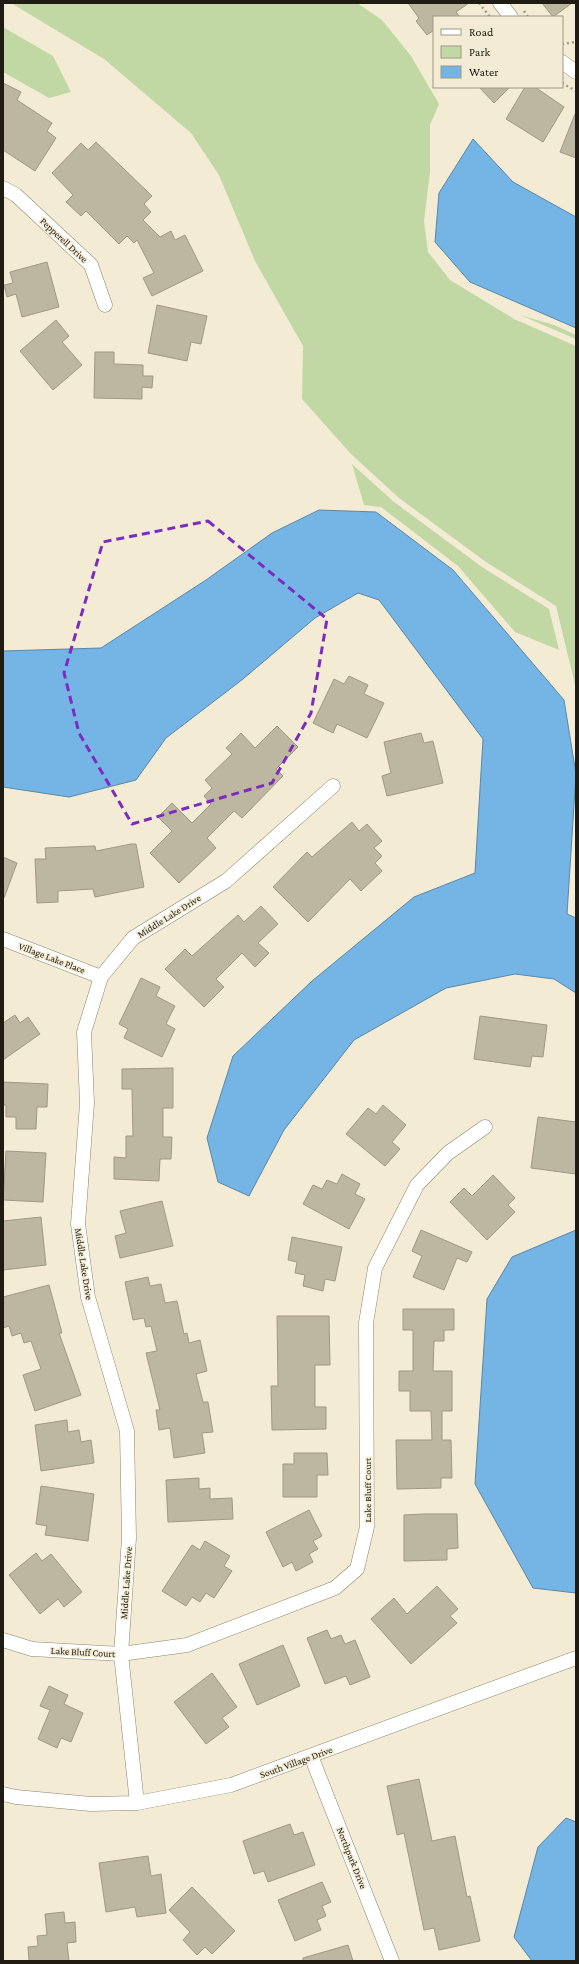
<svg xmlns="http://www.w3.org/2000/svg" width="579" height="1964" viewBox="0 0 579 1964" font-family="'Crimson Pro',serif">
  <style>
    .green { fill: #c1d8a4 }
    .water { fill: #74b5e6; stroke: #5a87a7 }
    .building { fill: #bdb6a0; stroke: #9f9883 }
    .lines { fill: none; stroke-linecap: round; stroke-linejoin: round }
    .minor-casing { stroke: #8b846f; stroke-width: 15 }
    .path { stroke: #a09a89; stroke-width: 2.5; stroke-dasharray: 2 3; stroke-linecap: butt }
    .minor { stroke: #fff; stroke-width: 14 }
    .marked { fill: none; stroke: #7b2cbf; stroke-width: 3; stroke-dasharray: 8 5; stroke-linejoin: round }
    .labels { text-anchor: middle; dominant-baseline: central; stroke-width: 3; stroke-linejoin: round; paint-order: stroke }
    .street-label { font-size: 10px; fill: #1f1c14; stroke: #f3ebd4 }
  </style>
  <rect width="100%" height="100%" fill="#f3ebd4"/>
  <!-- green -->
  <path class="green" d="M11,3H357L382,20L411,56L439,104L430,125V172L424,221L428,252L450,280L514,319L576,346V689L556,606L486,562L399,498L351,454L302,399L303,346L255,261L219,175L191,133L104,59Z
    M3,27L53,56L71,92L49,98L3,72Z
    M520,315L554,325L576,335V339Z
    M352,464L394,502L482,567L549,609L559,650L515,632L458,566L381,507L364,505Z"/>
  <!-- water -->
  <path class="water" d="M473,139L513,182L576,217V328L470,282L435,242L439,193Z
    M319,510L376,512L453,570L564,700L576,774L567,914L576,918V993L554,979L515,974L446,988L354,1040L284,1130L249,1196L218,1182L207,1138L233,1056L312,981L414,897L475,873L483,739L379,600L358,593L315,618L243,679L166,738L136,780L69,797L3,787V651L101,648L206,580L272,533Z
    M576,1230V1593L533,1588L475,1484L487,1299L512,1257Z
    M566,1818L576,1822V1961H532L514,1937L538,1847Z"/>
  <!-- building -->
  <path class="building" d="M408,3H469L456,12L460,17H434V30L427,35L416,21L419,18Z
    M542,3H572L553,17Z
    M3,83L21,92L17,100L52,123L47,131L56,138L35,171L3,150Z
    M479,87H510L494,103Z
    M525,87H535L564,107L543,142L506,119Z
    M575,114H576V158L560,152Z
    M96,142L152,196L144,204L151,212L143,220L160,237L171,231L175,240L185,235L203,271L152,296L143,278L154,273L137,240L134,243L127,236L119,244L86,211L81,216L66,202L73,195L52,173L81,143L88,150Z
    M47,262L59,307L22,317L16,294L7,297L4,285L13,283L10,272Z
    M157,305L207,316L201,344L191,342L187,361L148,353Z
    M56,320L69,336L62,342L82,365L53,390L20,351Z
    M95,352H114V364L143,365V376H153L152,388L142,387V399L94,398Z
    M349,676L368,685L364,694L384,703L367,738L337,724L333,733L313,723L334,679L344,684Z
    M277,726L298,747L276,769L283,776L242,818L234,811L207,838L216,848L179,883L150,853L172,831L158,817L172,803L192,823L211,804L204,796L212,788L205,780L232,754L226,748L241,733L255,748Z
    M421,733L424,743L433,741L443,783L387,796L382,776L391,773L384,742Z
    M352,822L359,831L367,824L382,841L374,848L382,856L375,863L382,871L361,891L350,879L308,922L273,887L307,852L312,857Z
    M131,844H136L144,887L95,897L93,889L58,891V902L37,903L35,859H46L45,848L95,846L96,851Z
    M3,857L17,863L4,898H3Z
    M261,906L278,924L258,943L269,953L255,967L242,953L216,979L224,987L204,1007L165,969L185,949L192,956L238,915L244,922Z
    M141,978L160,987L156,996L175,1006L166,1024L175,1029L162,1057L124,1038L128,1029L119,1024Z
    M15,1015L20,1023L28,1017L40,1034L3,1060V1023Z
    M480,1016L547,1025L543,1057L532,1056L530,1067L474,1059Z
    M173,1068V1108H163V1137H172L171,1159H160L159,1181L114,1179V1157L126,1158V1136H133L132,1089H122V1069Z
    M3,1082L48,1084L47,1107H37L36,1129H16V1117H6V1105H3Z
    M383,1105L406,1125L392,1142L400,1149L385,1166L346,1134L368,1108L376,1114Z
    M538,1117L576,1122V1174L531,1168Z
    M6,1151L46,1153L43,1202L3,1200Z
    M342,1174L360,1184L355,1194L365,1199L349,1229L303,1204L313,1185L322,1189L327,1180L337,1184Z
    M493,1175L515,1198L508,1205L515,1212L487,1240L450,1202L464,1188L472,1196Z
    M162,1201L173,1246L120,1258L115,1236L126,1233L120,1211Z
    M41,1217L46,1265L3,1270V1221Z
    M421,1230L472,1252L467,1262L457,1258L444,1290L413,1277L422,1256L412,1251Z
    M292,1237L342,1247L335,1281L325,1279L323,1291L303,1286L305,1275L295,1273L297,1262L288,1260Z
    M148,1277L150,1286L161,1284L165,1303L177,1301L184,1334L187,1333L189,1343L200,1340L207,1371L196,1374L203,1402H208L213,1432L202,1433L205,1453L174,1458L170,1428L159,1430L156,1410H160L146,1353L157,1351L151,1326L146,1327L144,1318L133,1320L125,1282Z
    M49,1285L62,1333H59L81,1395L35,1411L23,1375L41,1369L31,1341L24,1343L21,1333L12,1336L9,1326L3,1328V1297Z
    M403,1309H454V1330H444V1341H434L433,1371H452V1411H442V1440H451L452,1478H441V1488L397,1489L396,1440H432L431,1411H410V1391H399V1371H413V1330H403Z
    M277,1316H329L330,1365H315V1407H326V1429L272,1430L271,1386H278Z
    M67,1420L68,1432L79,1430L81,1442L91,1440L94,1463L41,1471L35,1425Z
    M294,1453H327L328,1475H317V1497H283V1464H294Z
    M199,1478V1489L210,1488V1499L232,1498L233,1519L168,1522L166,1480Z
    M41,1486L94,1494L88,1541L45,1535L47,1526L36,1524Z
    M309,1510L322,1536L313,1541L318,1549L309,1554L313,1562L296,1571L292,1562L283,1567L266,1532Z
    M424,1514H457L458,1548L447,1549V1560L404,1561V1515Z
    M205,1541L230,1556L224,1566L232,1571L214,1598L206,1593L200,1602L192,1597L186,1606L162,1591L192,1545L200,1550Z
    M36,1553L42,1561L51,1554L82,1592L64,1607L58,1599L40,1614L9,1575Z
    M437,1586L458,1609L450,1616L457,1623L411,1664L371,1619L394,1598L407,1614Z
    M327,1630L331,1639L341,1635L345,1644L355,1640L370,1677L350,1685L346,1676L325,1684L307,1638Z
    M283,1645L300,1686L257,1705L239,1664Z
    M212,1673L237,1707L222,1718L229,1727L206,1744L174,1702Z
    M49,1686L68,1695L64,1704L83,1713L71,1742L61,1738L57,1748L38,1739L50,1710L40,1706Z
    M419,1779L432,1841L455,1836L467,1897L470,1896L480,1941L439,1950L434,1928L424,1930L404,1833L397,1835L387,1786Z
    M290,1824L294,1835L303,1832L315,1865L268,1882L264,1871L254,1874L243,1841Z
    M148,1856L151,1876L161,1874L166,1913L137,1917L135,1907L106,1912L99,1863Z
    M322,1882L331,1902L322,1906L326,1916L317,1920L321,1930L295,1941L278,1900Z
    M192,1887L235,1931L212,1954L205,1947L197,1955L183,1940L190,1932L169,1910Z
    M64,1912L65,1923L75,1922L76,1942L67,1943L69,1961H29L28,1947L38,1946L37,1936L47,1935L45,1914Z
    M348,1945L353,1961H303V1958Z"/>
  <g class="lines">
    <!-- minor casing -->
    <g class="minor-casing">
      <path id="minor" d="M500,3L511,17
        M562,62L576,72
        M3,188L16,195L91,265L105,305
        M3,939L101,977
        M3,1640L32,1649L121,1654L187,1645L335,1588L357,1569L367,1527L366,1323L375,1268L417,1185L448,1153L485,1127
        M311,1756L392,1961
        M3,1794L16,1797L91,1804L137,1803L231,1785L576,1658
        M137,1803L121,1654L129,1538L127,1431L88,1297L78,1224L87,1103L84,1032L101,977L133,938L226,881L333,786"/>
    </g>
    <!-- path -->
    <path class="path" d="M479,3L490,17
      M524,11L528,17
      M562,44L576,42
      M562,83L576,91"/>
    <!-- minor -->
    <use href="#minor" class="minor"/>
  </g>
  <!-- marked area -->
  <path class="marked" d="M208,521L327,619L311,713L272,783L132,824L79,733L64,673L103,542Z"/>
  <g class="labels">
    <!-- street labels -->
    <g class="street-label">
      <text transform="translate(64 240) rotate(43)">Pepperell Drive</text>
      <text transform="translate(169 916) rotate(-32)">Middle Lake Drive</text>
      <text transform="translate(52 958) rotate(21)">Village Lake Place</text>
      <text transform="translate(84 1264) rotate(81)">Middle Lake Drive</text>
      <text transform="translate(367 1490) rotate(-90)">Lake Bluff Court</text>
      <text transform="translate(126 1583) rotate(-86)">Middle Lake Drive</text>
      <text transform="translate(83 1652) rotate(3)">Lake Bluff Court</text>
      <text transform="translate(296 1762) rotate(-20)">South Village Drive</text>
      <text transform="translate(352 1858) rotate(68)">Northpark Drive</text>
    </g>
  </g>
  <!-- border -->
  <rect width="579" height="1964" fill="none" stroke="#1f1c14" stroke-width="8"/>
  <!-- legend -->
  <rect x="433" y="16" width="130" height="72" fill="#f3ebd4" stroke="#9e9887"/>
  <rect x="441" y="29" width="20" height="6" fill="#ffffff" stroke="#9e9887"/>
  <text x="469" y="36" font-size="12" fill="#1f1c14">Road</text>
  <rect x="441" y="46" width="20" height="12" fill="#c1d8a4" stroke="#9e9887"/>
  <text x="469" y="56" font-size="12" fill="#1f1c14">Park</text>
  <rect x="441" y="66" width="20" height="12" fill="#74b5e6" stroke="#9e9887"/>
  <text x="469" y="76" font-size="12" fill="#1f1c14">Water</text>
</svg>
